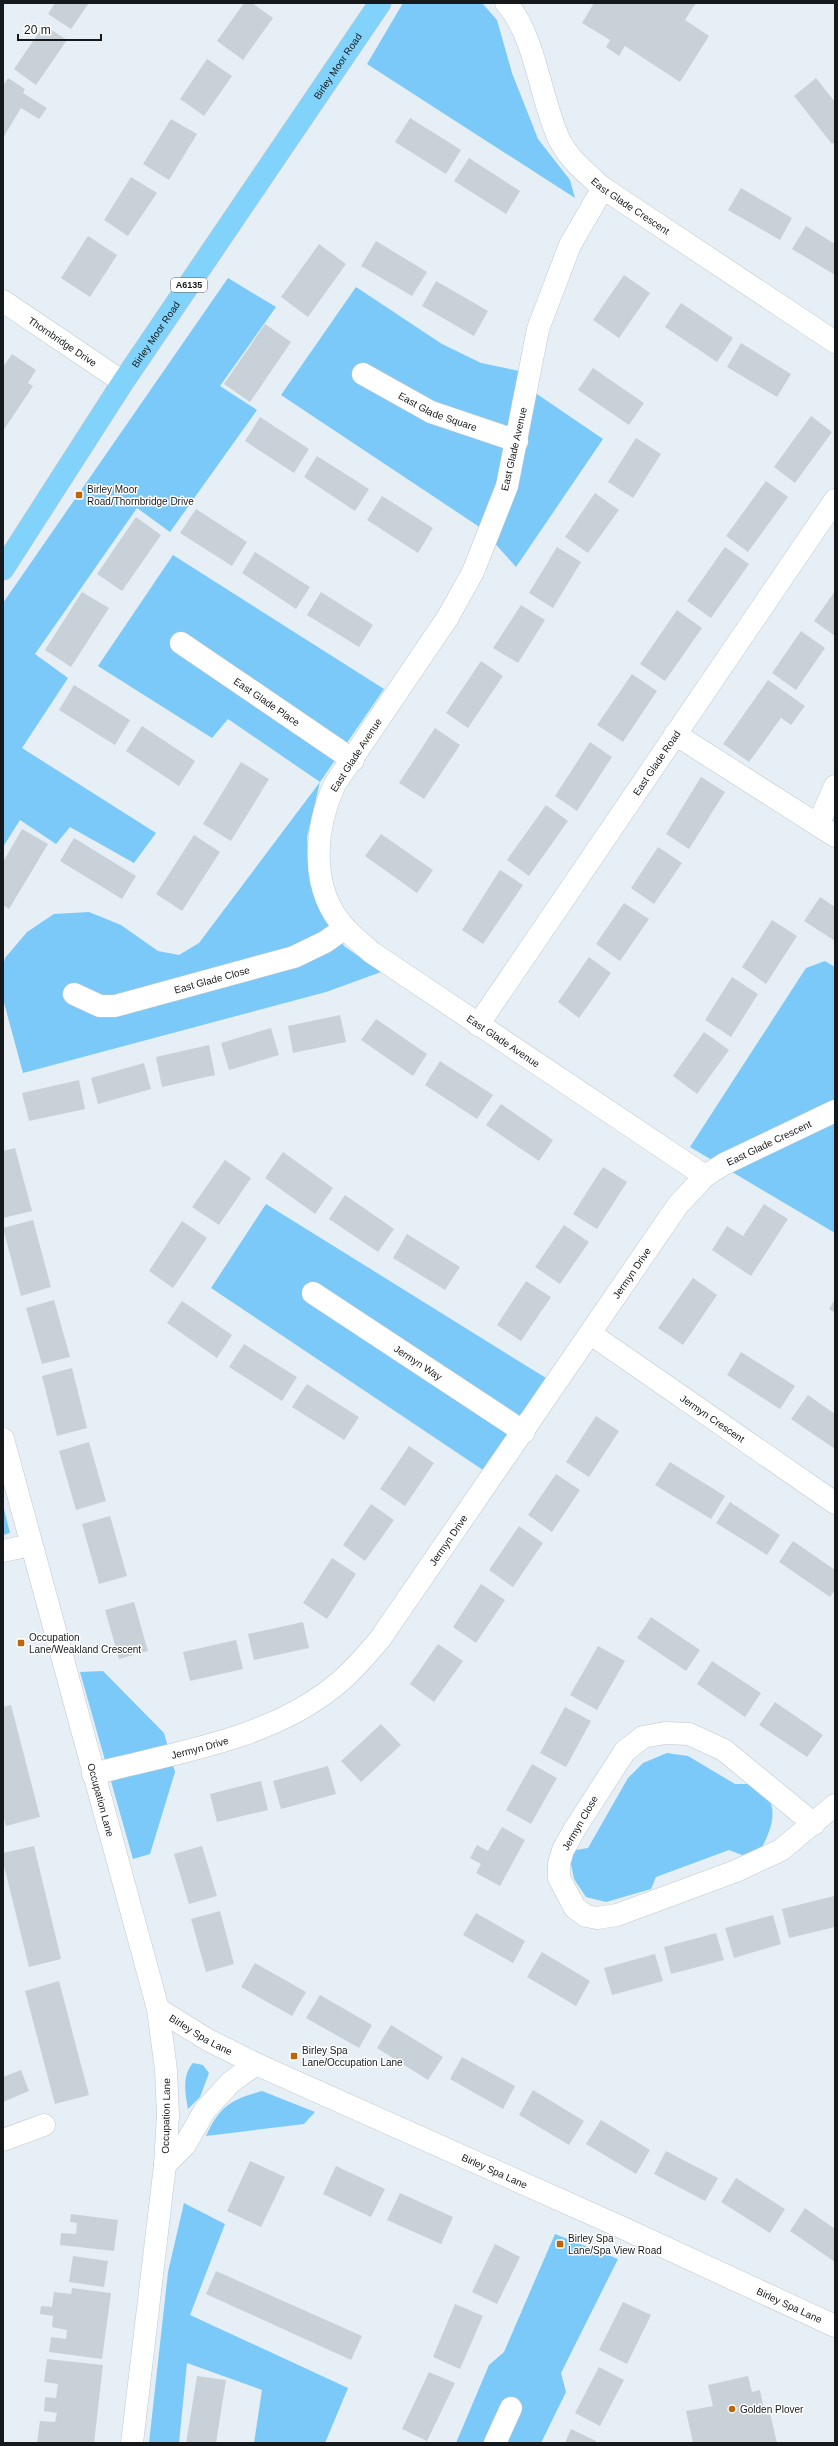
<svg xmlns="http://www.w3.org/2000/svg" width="838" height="2446" viewBox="0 0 838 2446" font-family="Arial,sans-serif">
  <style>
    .grass { fill: #7ac9f9 }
    .building { fill: #c8d1d7 }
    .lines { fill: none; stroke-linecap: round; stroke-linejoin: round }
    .minor-casing { stroke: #bec8ce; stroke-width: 23 }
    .tertiary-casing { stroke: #bec8ce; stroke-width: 23 }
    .primary-casing { stroke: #cccccd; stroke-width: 23 }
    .minor { stroke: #fff; stroke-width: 22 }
    .tertiary { stroke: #fff; stroke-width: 22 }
    .primary { stroke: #82d3fb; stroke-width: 22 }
    .poi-dot { fill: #be6505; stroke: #fff; stroke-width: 1.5 }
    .labels { text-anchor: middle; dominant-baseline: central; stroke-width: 3; stroke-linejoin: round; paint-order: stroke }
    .shield { fill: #fff; stroke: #5c5e5f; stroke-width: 1 }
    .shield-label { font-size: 9px; font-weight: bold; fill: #16191b }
    .street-label { font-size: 10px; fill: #16191b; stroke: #fff }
    .poi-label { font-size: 10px; fill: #16191b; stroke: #fff; text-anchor: start }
  </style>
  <rect width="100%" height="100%" fill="#e6eff5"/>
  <!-- grass -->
  <path class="grass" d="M403,3H482L497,20L512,73L538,139L570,180L575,198L367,64Z
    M228,278L276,307L220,386L257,410L170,532L137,508L35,654L68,678L22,748L156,833L134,863L70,827L56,844L20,820L3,847V603Z
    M356,287L442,344L481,363L519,371L534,392L603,439L516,567L481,528L281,395Z
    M173,555L384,689L320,782L307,837L310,884L321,911L344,946L381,972L326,992L23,1073L3,999V967L5,958L27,932L54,914L89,912L121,925L158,951L179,955L199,943L320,782L228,719L212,738L98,666Z
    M825,961L835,967V1233L690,1147L806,968Z
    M266,1204L546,1378L483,1470L211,1288Z
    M3,1505L10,1533L3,1535Z
    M103,1671L164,1733L175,1772L150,1854L133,1859L80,1672Z
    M667,1753L688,1756L735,1784H752C757,1787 764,1791 767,1796C779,1813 769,1834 761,1849L742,1855L729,1850L656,1877L651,1889L606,1902L586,1897L574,1879L570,1859L576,1850L588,1848L628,1778L643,1763Z
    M193,2063L203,2065L209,2073L200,2097L188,2109C185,2093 182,2075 193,2063Z
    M262,2091L315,2112L304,2124L206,2136C220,2106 230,2100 262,2091Z
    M184,2203L225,2224L190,2315L348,2388L325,2443H254L262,2390L187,2363L179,2443H149L168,2272Z
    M555,2234L618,2259L561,2373L566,2392L541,2443H456L489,2365L504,2352Z"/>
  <!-- building -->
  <path class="building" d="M55,3H89L71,29L48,14Z
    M244,3H252L273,18L243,60L217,41Z
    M594,3H696L685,20L709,36L680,82L625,46L619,56L606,47L610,40L582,23Z
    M44,25L67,40L36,85L14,69Z
    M207,59L232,76L204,116L180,99Z
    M8,78L25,89L23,93L47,108L39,119L21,108L3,138V86Z
    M816,78L835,102V142L832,144L794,96Z
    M410,118L461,150L446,174L395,142Z
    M171,119L197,134L169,180L143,164Z
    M469,158L520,191L506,214L454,181Z
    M131,177L157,193L128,236L104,220Z
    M741,188L792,218L780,240L728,210Z
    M806,226L835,244V275L792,249Z
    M88,236L117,255L90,297L61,278Z
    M376,241L427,272L412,296L361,266Z
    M319,244L346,264L308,317L281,297Z
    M624,275L650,293L619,338L593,320Z
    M436,281L488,311L474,336L422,306Z
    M681,303L733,338L717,362L665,327Z
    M265,324L291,342L250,402L224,384Z
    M741,343L791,374L777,397L727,367Z
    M12,354L36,370L28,383L33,386L3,431V367Z
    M593,368L644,403L629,425L578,390Z
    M811,416L832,432L795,483L774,467Z
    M260,417L309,449L294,473L245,441Z
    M636,438L661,454L633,498L608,482Z
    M317,456L369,489L355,511L304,477Z
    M766,481L788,497L748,552L726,536Z
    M595,493L619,510L588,553L565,537Z
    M382,496L433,528L418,553L367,520Z
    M196,509L247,542L232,566L180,533Z
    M136,517L161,535L122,591L97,574Z
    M557,547L581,562L553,608L529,593Z
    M725,547L749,564L711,618L687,601Z
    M255,552L310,587L296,609L242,573Z
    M835,591V636L814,621Z
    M82,592L109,608L71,667L45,650Z
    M321,592L373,625L359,647L307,615Z
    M521,605L545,620L518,663L493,648Z
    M677,610L702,628L665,681L640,664Z
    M801,631L825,648L796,690L772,673Z
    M481,661L503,676L468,728L446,713Z
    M632,674L657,691L623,742L597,725Z
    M768,680L805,706L791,725L781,718L749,762L723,744Z
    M74,685L130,720L115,745L59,710Z
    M142,726L195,761L179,786L126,751Z
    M435,728L460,745L424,799L399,783Z
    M590,742L612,757L577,811L555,796Z
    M241,762L269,779L231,841L203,824Z
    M701,777L725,792L689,849L666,834Z
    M546,805L568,821L529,876L507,860Z
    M22,829L48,844L9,909L3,905V862Z
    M381,834L433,870L417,893L365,856Z
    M194,835L220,852L182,911L156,894Z
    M74,838L136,876L122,899L60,861Z
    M658,847L682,863L654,904L631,888Z
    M500,870L523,885L483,944L462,930Z
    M820,897L835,907V941L804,921Z
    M624,903L649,919L620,961L596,944Z
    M772,920L797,936L766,984L742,967Z
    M589,957L611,973L579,1018L558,1002Z
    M732,977L758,994L731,1037L705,1020Z
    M340,1015L346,1042L293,1053L288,1026Z
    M376,1019L427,1054L413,1076L361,1040Z
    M271,1028L279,1055L229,1070L221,1043Z
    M704,1032L729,1050L697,1094L673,1076Z
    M209,1045L215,1075L162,1087L156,1057Z
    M440,1061L493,1095L477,1119L425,1085Z
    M144,1063L151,1089L98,1104L91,1078Z
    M79,1080L85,1109L29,1121L22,1093Z
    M501,1104L553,1140L539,1161L486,1125Z
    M15,1148L32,1211L3,1218V1151Z
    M283,1152L333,1188L315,1214L265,1178Z
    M225,1160L251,1178L219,1225L192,1207Z
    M603,1167L627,1182L597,1229L573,1214Z
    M345,1195L394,1229L378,1252L329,1219Z
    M764,1204L788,1219L751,1276L712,1250L727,1226L743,1236Z
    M33,1220L51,1287L21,1296L3,1228Z
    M182,1221L207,1238L173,1288L149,1271Z
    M564,1225L589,1242L560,1284L535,1267Z
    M407,1234L460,1267L445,1290L393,1258Z
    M693,1278L717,1295L683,1345L658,1328Z
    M526,1281L551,1297L521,1341L497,1325Z
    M835,1299V1313L829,1309Z
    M54,1300L70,1357L42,1364L26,1308Z
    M182,1301L232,1335L217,1358L167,1323Z
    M244,1344L297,1377L282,1401L229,1367Z
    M741,1352L795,1386L780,1409L727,1375Z
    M72,1368L87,1428L57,1436L42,1376Z
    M307,1384L359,1417L344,1440L292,1407Z
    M808,1395L835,1414V1449L791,1419Z
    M596,1416L619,1431L589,1477L566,1462Z
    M89,1442L106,1501L76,1510L59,1451Z
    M409,1446L434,1463L405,1506L380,1489Z
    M670,1462L725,1496L711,1519L655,1485Z
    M556,1474L580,1490L552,1532L528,1515Z
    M730,1502L780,1535L767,1555L716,1523Z
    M371,1504L394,1520L365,1561L343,1545Z
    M110,1516L127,1576L99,1584L82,1524Z
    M519,1526L543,1543L513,1587L489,1570Z
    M793,1541L835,1570V1590L830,1597L779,1562Z
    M332,1558L356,1574L327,1619L303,1603Z
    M481,1584L505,1600L476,1643L453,1627Z
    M134,1602L148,1651L119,1659L105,1610Z
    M651,1617L700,1650L686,1671L637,1638Z
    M303,1622L309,1648L254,1660L248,1634Z
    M236,1640L243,1669L190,1681L183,1652Z
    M438,1644L463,1661L434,1702L410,1684Z
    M598,1646L625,1661L597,1710L570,1695Z
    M712,1661L761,1693L745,1717L697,1684Z
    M775,1702L823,1735L807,1757L759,1725Z
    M11,1705L40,1817L6,1826L3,1814V1707Z
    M565,1707L591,1721L566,1767L540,1753Z
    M381,1724L401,1745L361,1782L341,1761Z
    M532,1764L557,1778L531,1824L506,1810Z
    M328,1766L336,1794L281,1809L273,1781Z
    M261,1781L268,1810L217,1822L210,1794Z
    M502,1827L525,1840L500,1886L476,1873L481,1864L470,1858L477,1845L488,1851Z
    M34,1846L61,1959L29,1967L3,1862V1853Z
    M202,1846L217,1896L189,1904L174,1854Z
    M834,1896L835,1927L789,1938L782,1909Z
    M220,1911L234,1964L206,1972L191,1919Z
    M476,1913L525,1941L513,1963L463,1935Z
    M773,1915L781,1944L734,1958L725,1928Z
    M716,1933L724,1960L671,1974L664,1947Z
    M542,1952L590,1981L576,2006L527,1977Z
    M655,1954L663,1981L612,1995L604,1968Z
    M255,1963L306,1992L292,2016L241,1987Z
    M59,1981L89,2095L55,2104L25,1991Z
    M320,1995L372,2025L359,2048L306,2018Z
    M391,2025L443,2057L428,2080L377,2048Z
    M462,2057L515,2086L503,2109L450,2079Z
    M21,2070L29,2091L3,2102V2077Z
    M533,2090L584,2121L569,2145L519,2115Z
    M601,2120L650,2150L636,2174L586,2144Z
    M666,2151L718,2178L705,2201L654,2174Z
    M250,2161L285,2177L261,2227L227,2211Z
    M336,2166L385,2189L371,2217L323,2194Z
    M736,2178L785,2209L770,2233L721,2202Z
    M400,2193L453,2217L441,2244L387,2220Z
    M805,2208L835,2229V2262L790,2231Z
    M71,2214L118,2220L114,2251L60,2245L61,2233L76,2234L77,2223L70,2222Z
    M495,2244L520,2257L497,2304L472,2292Z
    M73,2256L108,2261L104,2287L69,2282Z
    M216,2271L362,2336L351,2360L206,2294Z
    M72,2288L111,2293L102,2359L49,2352L51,2337L66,2339L67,2330L52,2327L53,2316L40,2314L41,2306L52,2307L54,2292L71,2294Z
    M623,2302L651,2315L627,2364L599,2350Z
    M455,2304L483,2316L460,2369L433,2357Z
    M47,2359L103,2365L94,2443H37L40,2421L55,2422L57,2413L44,2411L45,2397L56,2398L58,2384L44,2382Z
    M599,2367L624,2380L600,2426L575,2413Z
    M429,2372L455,2383L427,2441L402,2429Z
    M197,2376L226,2380L216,2443H186Z
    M748,2376L752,2392L760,2390L765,2414L770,2413L777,2443H693L686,2411L713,2406L708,2385Z
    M571,2429L596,2441L595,2443H565Z"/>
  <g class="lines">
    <!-- minor casing -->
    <g class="minor-casing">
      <g id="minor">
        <path id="s1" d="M506,3C536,36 540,100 560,141C570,160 587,174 603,188L835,342"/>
        <path id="s2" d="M603,188L570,245L538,329L507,486L473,572L448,617L335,784C314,829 309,890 346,929C353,937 363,944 371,952L705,1176"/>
        <path id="s3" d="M3,301L123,382"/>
        <path id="s4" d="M363,374L431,412L517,441"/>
        <path id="s5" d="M181,643L353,760"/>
        <path d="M675,734L835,836"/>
        <path d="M818,825L835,786"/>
        <path id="s6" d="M74,994L100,1006H115L294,957L325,942L345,928"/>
        <path id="s7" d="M478,1025L835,500"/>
        <path id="s8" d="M313,1293L524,1432"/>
        <path id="s9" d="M591,1334L835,1503"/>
        <path d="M3,1551L31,1545"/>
        <path id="s10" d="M93,1774C169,1754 260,1741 324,1694C346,1679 363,1659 380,1639L678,1205L705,1176L724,1164L835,1111"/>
        <path d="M814,1824L724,1750L689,1734L665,1733L643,1737L625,1751L576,1827L563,1850L559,1864V1878L575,1908L586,1916L597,1918L617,1915L736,1871L781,1850L835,1805"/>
        <path d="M3,2140L44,2125"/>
        <path d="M495,2443L511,2408"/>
      </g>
    </g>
    <!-- tertiary casing -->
    <g class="tertiary-casing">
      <g id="tertiary">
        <path id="s11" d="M3,1439L158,2009L166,2070L168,2115L165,2165L132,2443"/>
        <path id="s12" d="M158,2009L208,2040L256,2064L623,2228L835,2326"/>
        <path d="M165,2165L185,2145L205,2110L231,2082L256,2064"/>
      </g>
    </g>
    <!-- primary casing -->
    <g class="primary-casing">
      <g id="primary">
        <path id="s13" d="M3,569L123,382L380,3"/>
      </g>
    </g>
    <!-- minor -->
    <use href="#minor" class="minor"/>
    <!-- tertiary -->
    <use href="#tertiary" class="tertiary"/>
    <!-- primary -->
    <use href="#primary" class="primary"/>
  </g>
  <!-- markers -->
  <g class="poi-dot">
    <rect x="75" y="491" width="8" height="8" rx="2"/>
    <rect x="17" y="1639" width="8" height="8" rx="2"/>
    <rect x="290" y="2052" width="8" height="8" rx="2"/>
    <rect x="556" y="2240" width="8" height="8" rx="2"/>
    <circle cx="732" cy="2409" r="4"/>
  </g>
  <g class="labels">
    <!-- shield labels -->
    <rect class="shield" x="171" y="278" width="36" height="14" rx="3"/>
    <g class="shield-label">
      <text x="189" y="285">A6135</text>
    </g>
    <!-- street labels -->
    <g class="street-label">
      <text stroke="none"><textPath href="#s13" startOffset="604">Birley Moor Road</textPath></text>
      <text stroke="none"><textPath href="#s1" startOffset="246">East Glade Crescent</textPath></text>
      <text stroke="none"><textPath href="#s13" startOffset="280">Birley Moor Road</textPath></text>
      <text stroke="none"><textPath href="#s3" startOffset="72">Thornbridge Drive</textPath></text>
      <text stroke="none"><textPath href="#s4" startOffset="84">East Glade Square</textPath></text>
      <text transform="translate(514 449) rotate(-77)">East Glade Avenue</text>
      <text stroke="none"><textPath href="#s5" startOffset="104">East Glade Place</textPath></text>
      <text transform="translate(356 755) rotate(-57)">East Glade Avenue</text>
      <text stroke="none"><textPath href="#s7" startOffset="317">East Glade Road</textPath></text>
      <text stroke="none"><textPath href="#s6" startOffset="144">East Glade Close</textPath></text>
      <text stroke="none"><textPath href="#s2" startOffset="1009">East Glade Avenue</textPath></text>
      <text stroke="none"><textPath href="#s10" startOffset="963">East Glade Crescent</textPath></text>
      <text stroke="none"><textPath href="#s10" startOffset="769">Jermyn Drive</textPath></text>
      <text stroke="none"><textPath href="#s8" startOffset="126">Jermyn Way</textPath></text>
      <text stroke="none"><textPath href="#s9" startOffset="148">Jermyn Crescent</textPath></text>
      <text stroke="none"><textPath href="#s10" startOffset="445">Jermyn Drive</textPath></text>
      <text stroke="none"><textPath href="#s10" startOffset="110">Jermyn Drive</textPath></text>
      <text stroke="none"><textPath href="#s11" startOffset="374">Occupation Lane</textPath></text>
      <text transform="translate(580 1823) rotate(-60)">Jermyn Close</text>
      <text stroke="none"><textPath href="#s12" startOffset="50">Birley Spa Lane</textPath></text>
      <text transform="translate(166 2116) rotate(-89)">Occupation Lane</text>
      <text stroke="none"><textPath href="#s12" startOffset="374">Birley Spa Lane</textPath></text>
      <text stroke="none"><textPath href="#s12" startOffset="698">Birley Spa Lane</textPath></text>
    </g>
    <!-- poi labels -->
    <g class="poi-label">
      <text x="87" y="489">Birley Moor<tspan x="87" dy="12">Road/Thornbridge Drive</tspan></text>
      <text x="29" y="1637">Occupation<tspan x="29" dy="12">Lane/Weakland Crescent</tspan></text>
      <text x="302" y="2050">Birley Spa<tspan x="302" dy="12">Lane/Occupation Lane</tspan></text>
      <text x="568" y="2238">Birley Spa<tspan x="568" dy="12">Lane/Spa View Road</tspan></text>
      <text x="740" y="2409">Golden Plover</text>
    </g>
  </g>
  <!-- border -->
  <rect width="838" height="2446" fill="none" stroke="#16191b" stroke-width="8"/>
  <!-- scale -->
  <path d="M18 34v6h83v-6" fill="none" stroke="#16191b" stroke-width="2"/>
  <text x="24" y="34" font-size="12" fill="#16191b" stroke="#ffffff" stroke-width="3" paint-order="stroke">20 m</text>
</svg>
